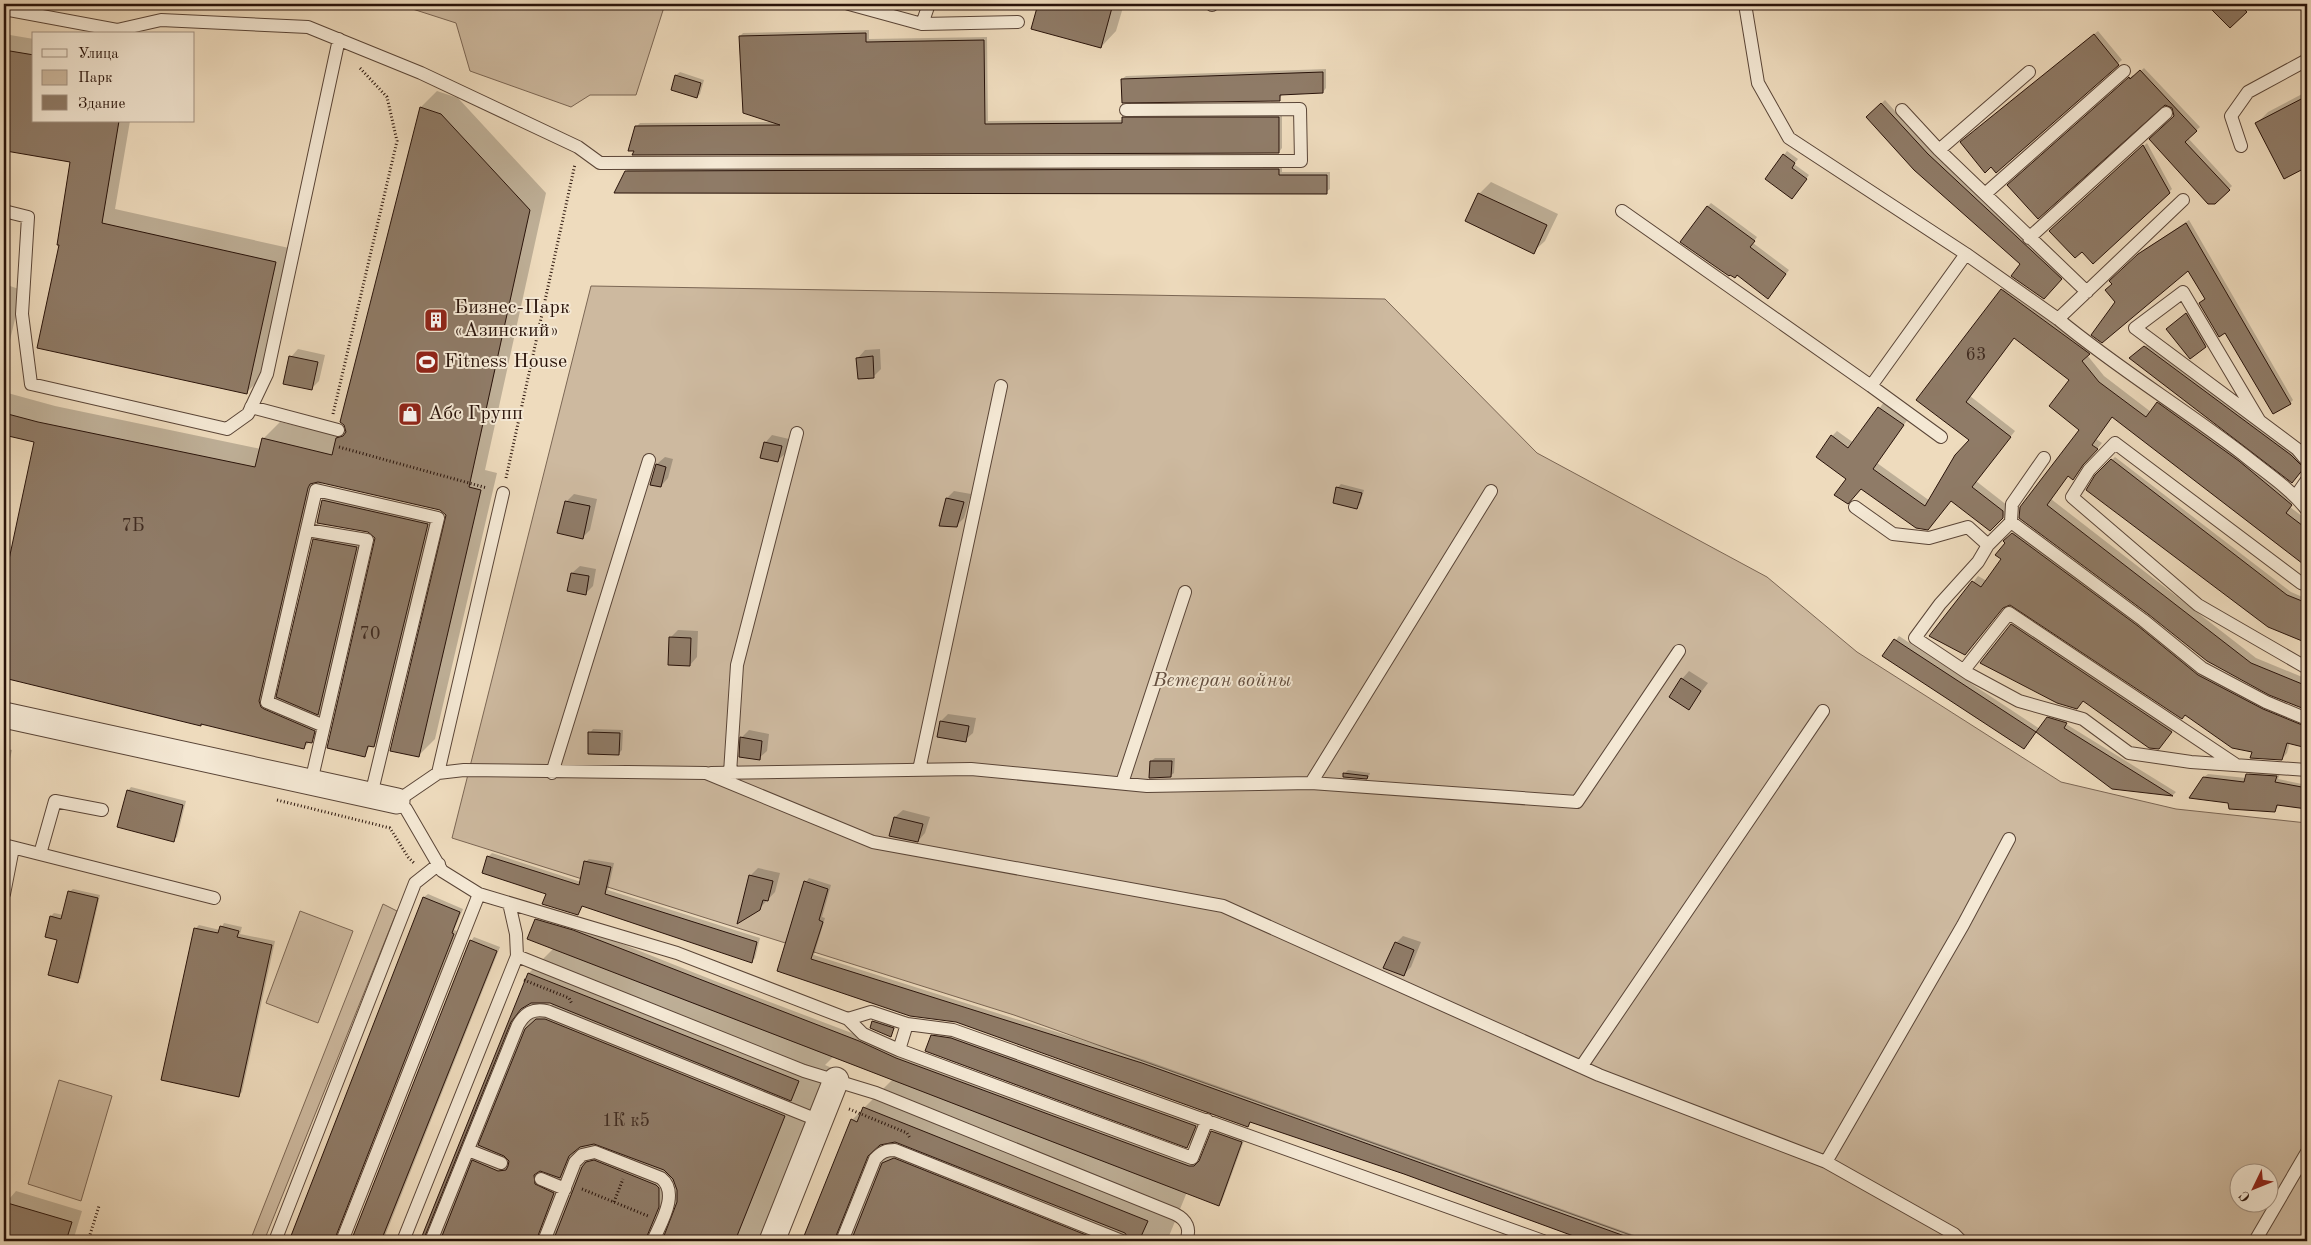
<svg xmlns="http://www.w3.org/2000/svg" width="2311" height="1245" viewBox="0 0 2311 1245" font-family="'Old Standard TT',serif">
  <style>
    .green { fill: #cdb99f; stroke: #7b6654; fill-rule: evenodd }
    .shadow { fill: #0003; fill-rule: evenodd }
    .building { fill: #8f7b67; stroke: #29130a }
    .lines { fill: none; stroke-linecap: round; stroke-linejoin: round }
    .service-casing { stroke: #5a4537; stroke-width: 14 }
    .minor-casing { stroke: #5a4537; stroke-width: 27 }
    .path { stroke: #29130a; stroke-width: 3; stroke-dasharray: 1 2.5; stroke-linecap: butt }
    .service { stroke: #f4e8d4; stroke-width: 12 }
    .minor { stroke: #f4e8d4; stroke-width: 25 }
    .labels { text-anchor: middle; dominant-baseline: central; stroke-width: 4; stroke-linejoin: round; paint-order: stroke }
    .number-label { font-size: 18px; fill: #422d21 }
    .poi-label { font-size: 20px; fill: #29130a; stroke: #f4e8d4; text-anchor: start }
    .park-label { font-size: 20px; font-style: italic; fill: #624d3e; stroke: #f4e8d4 }
  </style>
  <rect width="100%" height="100%" fill="#eedbbd"/>
  <filter id="stains"><feTurbulence type="fractalNoise" baseFrequency=".004" numOctaves="4"/><feColorMatrix values="0 0 0 0 .2 0 0 0 0 .09 0 0 0 0 .02 0 0 0 .5 -.17"/></filter>
  <radialGradient id="worn" r=".72"><stop offset=".6" stop-color="#630" stop-opacity="0"/><stop offset="1" stop-color="#630" stop-opacity=".3"/></radialGradient>
  <!-- green -->
  <path class="green" d="M397,4H665L636,95H590L571,107L470,71L456,23Z
    M591,286L1385,299L1537,453L1767,577L1857,652L2061,782L2176,809L2307,823V1241H1647L1014,1015L452,838ZM2238,1172H2268V1202H2238Z
    M383,904L397,911L264,1241H250Z
    M300,911L353,931L318,1023L266,1003Z
    M59,1080L112,1096L81,1201L28,1184Z"/>
  <!-- shadow -->
  <path class="shadow" d="M1040,4H1124L1116,31L1101,47L1033,28Z
    M1220,4H1238L1220,9Z
    M2150,4H2163L2156,10Z
    M2208,4H2246L2249,8L2230,27Z
    M869,30V39L987,37L988,121L1123,120L1127,114H1282V148L1279,152L636,127L640,123L774,122L740,36L743,33Z
    M2098,31L2122,60L1996,171L1965,139Z
    M4,34L34,39V121H130L115,209L289,248L261,378L247,392L61,244L72,161L4,143Z
    M2144,68L2200,127L2188,138L2232,186L2214,203L2151,139L2175,116L2173,107L2164,104L2012,182L2133,75L2134,77Z
    M1326,69V88L1323,92L1283,93L1279,100L1122,79L1126,76Z
    M680,72L704,80L700,94L697,97L672,89L676,75Z
    M2307,83V165L2285,177L2256,124L2268,112L2304,93L2302,88Z
    M437,91L458,98L546,193L485,470L497,473L435,739L418,756L447,515L440,509L322,482L275,683L279,692L314,540L318,536L360,543L328,725L304,747L202,723L200,725L4,676V589L35,441L4,433V392L55,406L261,449L263,439L280,422L340,436L347,429L421,107Z
    M1885,100L1931,151L2065,275L2044,298L2021,264L1867,117Z
    M2147,143L2172,189L2093,262L2082,250L2051,231Z
    M1787,151L1798,159L1794,164L1809,175L1796,194L1766,179Z
    M1282,166V172H1330V189L1326,192L626,172L629,168Z
    M1491,182L1558,214L1545,241L1533,252L1479,194Z
    M1711,203L1757,237L1753,243L1789,270L1772,294L1737,274L1707,207Z
    M2189,220L2293,400L2290,403L2206,299L2188,269L2117,302L2143,251Z
    M4,284L22,290L4,365Z
    M2007,284L2094,348L2087,355L2104,376L2151,412L2163,398L2296,499L2290,507L2307,520V565L2113,416L2096,439L2102,443L2073,478L2069,475L2051,499L2256,658L2307,679V709L2270,694L2149,613L2021,517L2081,430L2071,379L2015,337L1970,396L2015,431L1976,481L2008,506V512L1990,530L1951,500L1933,523L1861,487L1848,478L1832,436L1837,431L1854,443L1884,402L1908,419L1877,463L1930,501L1971,440L1918,400Z
    M2190,311L2209,342L2205,346L2171,326Z
    M2148,344L2295,452L2306,464L2296,478L2134,355Z
    M298,349L325,355L319,381L311,389L291,357Z
    M880,349L881,369L873,377L858,358L865,350Z
    M772,435L789,439L786,453L778,460L765,443Z
    M665,457L673,459L668,478L661,486L651,484L657,464Z
    M2115,457L2291,592L2307,599V641L2268,626L2096,476Z
    M1341,484L1364,490L1360,504L1357,507L1335,502L1338,487Z
    M954,491L971,494L964,518L956,526L947,498Z
    M574,494L597,499L590,530L582,538L566,502Z
    M327,497L431,521L377,742L374,746L370,745L365,756L376,536L323,500Z
    M2018,528L2203,670L2307,721V747L2290,742L2287,753L2282,759L2254,752L2185,714L2010,604L2003,607L1965,654L1931,636L1978,576L1987,581L2003,559L2005,541Z
    M580,566L596,569L593,586L586,593L572,573Z
    M2015,621L2175,728L2162,744L2084,700L2012,625Z
    M678,630L698,631L697,657L690,665L670,638Z
    M1899,636L2040,729L2051,714L2069,719L2066,724L2176,792L2173,795L2113,788L2037,731L2024,748L1884,656Z
    M1689,671L1708,683L1689,708L1682,679Z
    M948,714L976,718L973,733L965,740L941,721Z
    M593,729L623,730L622,750L619,753L590,733Z
    M749,730L769,734L767,751L759,758L741,756L742,737Z
    M4,748L12,750L4,786Z
    M1155,758H1175L1174,773L1170,776L1151,761Z
    M1348,770L1370,773V774L1367,778L1344,774Z
    M2251,771L2280,773L2278,779L2307,785V808L2279,804L2275,811L2230,802L2204,777L2208,774L2246,778Z
    M131,787L186,801L177,837L173,840L128,791Z
    M903,810L930,817L925,833L918,841L895,817Z
    M492,853L581,882L585,862L589,859L614,863L608,890L760,938L755,958L751,962L583,905L578,914L488,857Z
    M758,868L780,873L775,892L759,909L750,876Z
    M809,878L831,885L822,917L825,918L814,955L1145,1060L1651,1241H1588L1404,1173L1251,1122L1247,1125L956,1021L778,971L806,882Z
    M73,889L100,895L81,978L78,981L51,916L54,913L64,915L69,892Z
    M428,894L463,909L454,930L457,931L337,1234L339,1241H290L424,897Z
    M540,916L577,926L715,981L1193,1163H1198L1216,1128L1245,1138L1222,1201L1218,1204L1187,1192L1167,1241H803L852,1120L893,1079L834,1056L825,1065L832,1068L763,1241H422L529,973L554,948L537,920ZM546,1002L553,1003L541,1015ZM601,1144L605,1146L598,1152Z
    M224,923L242,927L240,934L275,941L242,1092L239,1095L196,928L199,925L220,930Z
    M1403,936L1421,942L1411,967L1403,975L1396,943Z
    M474,937L500,947L383,1241H352L471,941Z
    M877,1018L897,1025L890,1036L873,1022Z
    M936,1032L955,1035L1199,1122L1191,1143L1187,1146L932,1036Z
    M16,1191L82,1211L73,1241H4V1205Z"/>
  <!-- building -->
  <path class="building" d="M1038,4H1113L1101,48L1031,29Z
    M2206,4H2239L2247,12L2230,28Z
    M866,33V42L984,40L985,124L1122,123V117H1279V153L632,155L634,151H628L635,126L780,125L743,113L739,36Z
    M2094,34L2119,65L1996,173L1991,167L1985,173L1960,142Z
    M4,50L34,55V121H119L102,223L276,262L247,394L37,348L59,245H57L70,162L6,151L8,145L4,144Z
    M2140,70L2197,131L2185,142L2230,190L2215,204H2208L2149,139L2174,116L2172,108L2165,105L2038,219L2007,185L2129,77L2130,79Z
    M1323,72V93L1280,95V101L1122,103L1121,79Z
    M675,75L701,83L697,98L671,90Z
    M2307,96V167L2284,179L2255,123Z
    M1881,103L1928,154L2062,279L2044,299L2011,276L2020,264L1914,170L1866,117Z
    M420,107L441,114L530,210L469,487L481,490L419,757L390,751L446,515L440,510L318,482L310,484L308,488L259,701L261,707L264,709L315,731L312,743L306,742L304,749L201,724V726L4,678V583L34,442L4,435V413L38,422L255,467L262,438L332,455L336,438L343,436L346,432L344,425L340,422Z
    M2143,145L2170,193L2093,264L2082,252L2075,258L2049,231Z
    M1783,154L1795,163L1792,168L1807,179L1792,199L1765,179Z
    M1279,169V175H1327V194L614,193L625,171Z
    M1478,193L1547,225L1534,254L1465,221Z
    M1707,206L1755,241L1750,247L1786,274L1768,299L1737,275L1735,278L1730,275L1729,276L1680,242Z
    M2186,223L2291,404L2273,414L2225,333L2219,337L2199,303L2205,299L2188,271L2102,343L2091,335L2115,302L2105,290L2112,284L2109,281L2138,254Z
    M2001,289L2090,354L2082,361L2099,382L2146,417L2157,402L2239,461L2292,505L2286,513L2307,529V567L2112,417L2092,445L2098,449L2083,465L2073,480L2068,476L2047,505L2251,663L2307,686V710L2269,695L2207,661L2148,614L2019,518L2020,507L2079,430L2049,406L2069,380L2014,338L1966,402L2011,437L1972,487L2003,511V518L1990,531L1951,501L1928,530L1916,528L1861,489L1848,504L1834,495L1846,479L1816,457L1831,435L1848,448L1878,407L1904,425L1873,469L1925,506L1955,455L1969,440L1916,400Z
    M2186,313L2206,347L2190,359L2166,329Z
    M2144,346L2291,455L2304,468L2292,483L2129,358Z
    M289,356L318,362L312,390L283,384Z
    M873,356L874,378L858,379L856,358Z
    M764,442L782,446L778,462L760,458Z
    M2111,459L2287,595L2307,603V643L2268,627L2086,490L2095,475Z
    M656,464L666,467L661,487L650,485Z
    M1336,487L1362,493L1357,509L1333,503Z
    M946,498L964,502L957,527L939,526Z
    M322,500L428,524L374,747L368,746L365,757L327,748L375,538L368,532L317,523Z
    M565,501L590,506L583,539L557,533Z
    M2012,533L2138,626L2198,675L2263,709L2307,727V748L2287,743L2282,760L2250,758L2252,752L2232,748L2185,715L2182,719L2010,605L2003,608L1965,655L1929,636L1972,581L1981,587L2001,559L1995,555L2005,543L2003,541Z
    M313,539L357,547L318,715L276,697Z
    M571,573L589,576L586,595L567,591Z
    M2011,624L2172,732L2159,749L2149,748L2083,701L2077,709L2057,703L1980,663Z
    M669,637L691,638L690,666L668,665Z
    M1894,639L2036,732L2024,749L1882,656Z
    M1681,678L1701,691L1689,710L1669,697Z
    M2047,717L2067,723L2064,728L2173,796L2112,789L2036,732Z
    M940,721L969,726L966,742L937,737Z
    M588,732L620,733L619,755L588,754Z
    M740,737L762,741L760,760L739,757Z
    M1150,761H1172L1171,777L1149,778Z
    M1343,773L1368,776L1367,779L1343,777Z
    M2246,774L2277,776L2275,782L2307,788V809L2277,805L2275,812L2229,809L2228,803L2189,798L2203,777L2244,782Z
    M127,790L183,805L174,842L117,827Z
    M894,817L923,824L918,842L889,836Z
    M487,856L579,885L584,861L611,867L605,894L757,942L752,963L582,906L578,915L542,904L546,894L482,873Z
    M749,875L773,881L768,901L763,900L760,910L737,924Z
    M804,881L828,889L819,920L823,922L811,959L1142,1063L1633,1239L1632,1241H1587L1404,1174L1250,1122L1248,1127L956,1022L910,1016L777,971Z
    M68,891L98,898L78,983L48,975L57,940L45,937L50,916L61,919Z
    M423,897L460,912L452,933L454,934L334,1241H289Z
    M535,919L573,930L859,1041L896,1058L1189,1166H1194L1199,1161L1211,1131L1242,1142L1219,1206L527,939Z
    M220,926L239,931L237,937L272,945L239,1097L161,1080L194,928L218,933Z
    M470,940L497,951L381,1241H351Z
    M1395,942L1414,950L1404,976L1383,968Z
    M528,973L799,1081L791,1101L550,1003H531L521,1009L511,1022L423,1241H420Z
    M536,1019H545L785,1116L735,1241H662L677,1202V1190L673,1179L664,1170L594,1144L580,1147L569,1156L560,1178L540,1171L534,1175L535,1184L554,1193L536,1241H440L472,1160L498,1171L506,1170L508,1166L509,1161L504,1156L478,1145L525,1029Z
    M872,1021L894,1028L891,1037L870,1028Z
    M931,1035L951,1038L1196,1126L1187,1148L925,1051Z
    M863,1107L1148,1221L1139,1241H1130L1125,1233L895,1142L880,1145L868,1156L834,1241H802L851,1119L857,1122Z
    M894,1158L1101,1241H851L882,1163Z
    M594,1160L656,1185L659,1188V1207L645,1241H553L582,1167L586,1162Z
    M4,1202L72,1222L66,1241H4Z"/>
  <g class="lines">
    <!-- service casing -->
    <g class="service-casing">
      <path id="service" d="M849,4L922,24L1018,22
        M1212,4V5
        M1745,4L1758,83L1789,138L1966,254
        M4,9L117,30L161,20L308,27L421,73L578,147L600,163L1301,161L1300,109L1126,110
        M922,24L929,4
        M1902,110L1939,150L2087,292
        M2241,146L2231,116L2248,92L2307,60
        M1939,150L2029,72
        M1985,194L2124,71
        M2183,200L2058,319C2117,368 2183,408 2244,455C2266,473 2290,488 2307,510
        M4,211L28,217L22,314L31,384L227,429L248,414L267,374L339,39
        M1622,211L1871,386L1966,254L2058,319
        M2029,238L2166,113
        M1871,386L1941,437
        M251,407L338,430
        M2259,420L2183,292L2135,328L2297,449L2307,461
        M2296,496L2307,480
        M1855,507L1893,534L1929,538L1968,527L1988,545L1978,562L1940,604L1915,638L1969,674L2019,701L2083,719L2129,753L2191,762L2307,770
        M2011,522L2012,504L2044,458
        M307,530L367,540L324,726
        M1988,545L2011,522L2143,620L2202,668L2266,702L2307,719
        M2307,585L2301,583L2115,443L2089,470L2072,497L2198,605L2307,668
        M1964,670L2009,613L2235,764
        M919,770L1001,386
        M438,773L503,493
        M552,773L649,460
        M711,773L971,769L1147,786L1311,783L1577,802L1679,651
        M730,773L737,665L797,433
        M311,782L324,726L267,702L316,490L438,518L371,795
        M1122,783L1185,592
        M1311,783L1491,491
        M4,845L214,898
        M40,854L55,801L102,810
        M4,894L13,848
        M509,903L516,934L517,956
        M848,1019L863,1034L899,1050
        M907,1024L899,1050L1192,1158L1207,1120
        M1581,1067L1823,711
        M468,1150L501,1163
        M1826,1162L1954,1234L1961,1241
        M541,1179L565,1189
        M275,1241L415,883L439,864
        M342,1241L479,894
        M403,1241L517,956L804,1071L876,1093L1175,1214C1187,1220 1191,1229 1186,1241
        M431,1241L518,1025C525,1013 533,1008 547,1011L820,1121
        M544,1241L575,1162L582,1155L595,1152L661,1178C680,1193 660,1224 653,1241
        M842,1241L875,1159C881,1152 886,1150 895,1150L1122,1241
        M1543,1241L953,1030L907,1024L871,1012L848,1019L677,953L479,894L442,871L406,809L397,801L438,773L464,770L706,773L873,842L1223,906L1599,1075L1826,1162L1963,925L2009,839
        M2255,1241L2307,1152"/>
    </g>
    <!-- minor casing -->
    <g class="minor-casing">
      <path id="minor" d="M4,715L397,801
        M772,1241L836,1080"/>
    </g>
    <!-- path -->
    <path class="path" d="M4,358L8,342
      M333,414L397,141L387,97L359,67
      M339,447L487,488
      M506,478L575,164
      M277,800L390,828L408,857L415,864
      M524,980L569,998L572,1004
      M849,1109L907,1133L910,1138
      M582,1189L648,1216
      M614,1202L623,1179
      M88,1241L99,1206"/>
    <!-- service -->
    <use href="#service" class="service"/>
    <!-- minor -->
    <use href="#minor" class="minor"/>
  </g>
  <!-- icons -->
  <defs>
    <g id="building-square" transform="scale(1.25)"><rect x="-9" y="-9" width="18" height="18" rx="4" fill="#8f2418" stroke="#f4e8d4"/><path d="M-4-6H4V6H1V3H-1V6H-4ZM-2.5-4.3h1.7v1.8h-1.7ZM.8-4.3h1.7v1.8H.8ZM-2.5-1h1.7V.8h-1.7ZM.8-1h1.7V.8H.8Z" fill="#fff"/></g>
    <g id="stadium-square" transform="scale(1.25)"><rect x="-9" y="-9" width="18" height="18" rx="4" fill="#8f2418" stroke="#f4e8d4"/><path d="M0-5a6.5 5 0 1 0 0 10a6.5 5 0 1 0 0-10ZM-3.5-1.8h7v3.6h-7Z" fill="#fff"/></g>
    <g id="shop-square" transform="scale(1.25)"><rect x="-9" y="-9" width="18" height="18" rx="4" fill="#8f2418" stroke="#f4e8d4"/><path d="M-5-2.5h2.3a2.7 3.5 0 0 1 5.4 0H5L5.5 6h-11ZM-1.5-2.5h3a1.5 2.3 0 0 0-3 0Z" fill="#fff"/></g>
  </defs>
  <g fill-rule="evenodd">
    <use href="#building-square" x="436" y="320"/>
    <use href="#stadium-square" x="427" y="362"/>
    <use href="#shop-square" x="410" y="414"/>
  </g>
  <g class="labels">
    <!-- number labels -->
    <g class="number-label">
      <text x="1976" y="355">63</text>
      <text x="133" y="526">7Б</text>
      <text x="370" y="634">70</text>
      <text x="626" y="1121">1К к5</text>
    </g>
    <!-- poi labels -->
    <g class="poi-label">
      <text x="454" y="308">Бизнес-Парк<tspan x="454" dy="23">«Азинский»</tspan></text>
      <text x="444" y="362">Fitness House</text>
      <text x="428" y="414">Абс Групп</text>
    </g>
    <!-- park labels -->
    <g class="park-label">
      <text x="1222" y="681">Ветеран войны</text>
    </g>
  </g>
  <!-- margin -->
  <rect width="2311" height="1245" fill="none" stroke="#eedbbd" stroke-width="20"/>
  <rect x="5" y="5" width="2301" height="1235" fill="none" stroke="#29130a" stroke-width="2.5"/>
  <rect x="10" y="10" width="2291" height="1225" fill="none" stroke="#29130a"/>
  <!-- legend -->
  <rect x="32" y="32" width="162" height="90" fill="#f4e8d4" stroke="#a39383"/>
  <rect x="42" y="49" width="25" height="8" fill="#f4e8d4" stroke="#a39383"/>
  <text x="78" y="58" font-size="15" fill="#29130a">Улица</text>
  <rect x="42" y="70" width="25" height="15" fill="#cdb99f" stroke="#a39383"/>
  <text x="78" y="82" font-size="15" fill="#29130a">Парк</text>
  <rect x="42" y="95" width="25" height="15" fill="#8f7b67" stroke="#a39383"/>
  <text x="78" y="108" font-size="15" fill="#29130a">Здание</text>
  <!-- north arrow -->
  <g transform="translate(2254 1188) rotate(227)"><circle r="24" fill="#f4e8d4" stroke="#a39383"/>
  <path d="M0-4L9 19L0 12L-9 19Z" fill="#8f2418"/>
  <text y="-8" font-size="14" font-weight="bold" text-anchor="middle" fill="#29130a">С</text>
  </g>
  <rect width="100%" height="100%" filter="url(#stains)"/>
  <rect width="100%" height="100%" fill="url(#worn)"/>
</svg>
